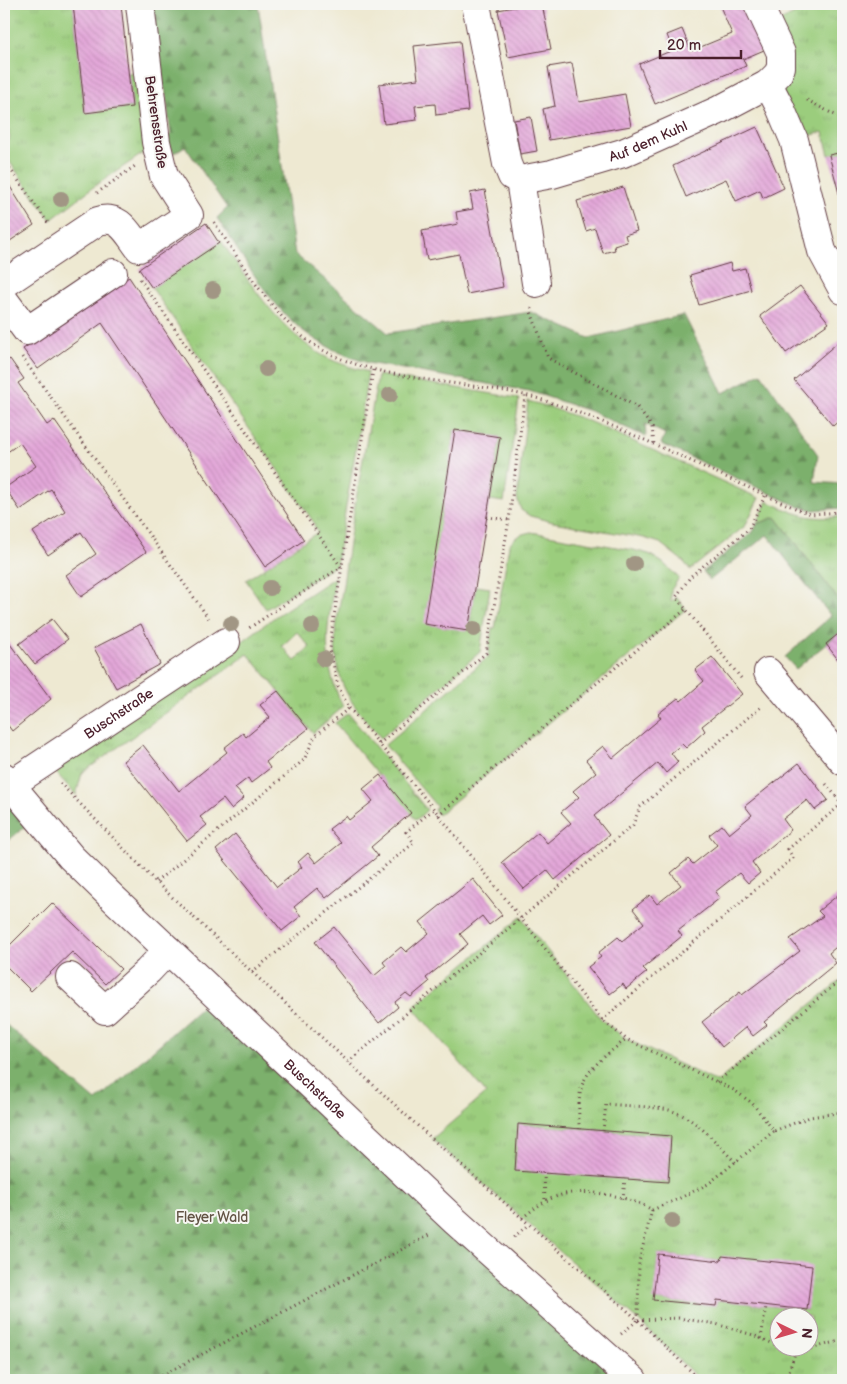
<svg xmlns="http://www.w3.org/2000/svg" width="847" height="1384" viewBox="0 0 847 1384" font-family="'Balsamiq Sans',sans-serif">
  <style>
    .grass { fill: url(#grass-tufts); stroke: #727654; fill-rule: evenodd }
    .forest { fill: url(#forest-firs); stroke: #63684c }
    .building { fill: url(#building-back-hatch) }
    .lines { fill: none; stroke-linecap: round; stroke-linejoin: round }
    .minor-casing { stroke: #633d44; stroke-width: 30 }
    .path { stroke: #633d44; stroke-width: 3; stroke-dasharray: 1 4; stroke-linecap: butt }
    .minor { stroke: #fff; stroke-width: 28 }
    .tree { fill: #a19684 }
    .labels { text-anchor: middle; dominant-baseline: central; stroke-width: 4; stroke-linejoin: round; paint-order: stroke }
    .street-label { font-size: 14px; fill: #4a1f2b; stroke: #f6f6f2 }
    .park-label { font-size: 14px; fill: #625344; stroke: #f6f6f2 }
  </style>
  <defs>
    <pattern id="grass-tufts" width="24" height="20" patternUnits="userSpaceOnUse" patternTransform="scale(1.25)"><rect width="24" height="20" fill="#9bcd7d"/><path d="M3 7l-1-3M5 7V3M7 7l1-3M15 17l-1-3M17 17v-4M19 17l1-3" fill="none" stroke="#87b06c"/></pattern>
    <pattern id="forest-firs" width="22" height="20" patternUnits="userSpaceOnUse" patternTransform="scale(1.25)"><rect width="22" height="20" fill="#7cb06c"/><path d="M5 1l3.5 6h-7zM16 11l3.5 6h-7z" fill="#688f59"/></pattern>
    <pattern id="building-back-hatch" width="6" height="6" patternUnits="userSpaceOnUse" patternTransform="scale(1.25)"><rect width="6" height="6" fill="#e3a7d9"/><path d="M-1 5l2 2M0 0l6 6M5-1l2 2" fill="none" stroke="#c48fba"/></pattern>
  </defs>
  <rect width="100%" height="100%" fill="#f6f6f2"/>
  <filter id="ink" filterUnits="userSpaceOnUse"><feTurbulence type="fractalNoise" baseFrequency=".02" numOctaves="2"/><feDisplacementMap in="SourceGraphic" scale="10" xChannelSelector="R" yChannelSelector="G"/><feConvolveMatrix kernelMatrix="1 2 1 2 8 2 1 2 1" color-interpolation-filters="sRGB"/></filter>
  <filter id="wash" filterUnits="userSpaceOnUse"><feTurbulence type="fractalNoise" baseFrequency=".0096" numOctaves="4" result="noise"/><feDisplacementMap in="SourceGraphic" scale="20" xChannelSelector="R" yChannelSelector="G"/><feGaussianBlur stdDeviation="1.12" result="paint"/><feColorMatrix in="noise" values="0 0 0 0 0 0 0 0 0 0 0 0 0 0 0 0 0 1.4 0 .05"/><feComposite in="paint" operator="in"/></filter>
  <g filter="url(#wash)">
    <rect width="100%" height="100%" fill="#eee9d2"/>
    <!-- grass -->
    <path class="grass" d="M4,4H73L85,112L132,107L128,73L142,71L151,148L92,188L51,220L4,154V145L8,142L10,137L4,127Z
      M814,4H843V152L829,155L823,132L794,140L768,27Z
      M221,241C249,281 276,325 317,352C332,362 351,367 368,372L361,419L336,565L266,609L246,580L318,532L314,526L315,524L152,288Z
      M378,375L517,398L519,400L504,502L490,500L500,437L455,430L425,624L468,630L476,586L490,588L480,652L381,738C360,713 343,697 337,664C332,638 339,610 343,585C352,515 366,445 378,375Z
      M528,401L546,406L586,420L759,498L745,526L690,570L684,562L660,543L644,538L553,522L530,516L521,510L517,498Z
      M767,501C796,514 810,521 843,516V606L776,517L757,524Z
      M531,532L633,550L649,554L663,563L679,578L671,590V602L676,597L686,609L438,815L434,809L437,807L385,745L488,657L492,628H495L509,545C515,536 521,534 531,532Z
      M335,577C327,630 320,657 343,707L313,733L248,654L82,773L76,795L49,765L240,643L276,616ZM297,632L310,647L295,661L282,646Z
      M348,713L427,810L416,820L335,723Z
      M521,917L602,1020L626,1039L717,1082L843,978V1380H700L638,1320L432,1139L486,1093L415,1010L414,1006ZM519,1124L671,1136L668,1182L515,1170ZM658,1254L721,1261L807,1310L717,1300L716,1306L654,1300ZM780,1316H810V1346H780Z"/>
    <!-- forest -->
    <path class="forest" d="M145,4H258L295,254L388,333L531,312L589,338L684,315L723,393L761,373L818,455L814,482L843,484V508L813,510L800,507L661,444L665,434L645,424L646,437L590,411L529,391L368,363C342,355 314,342 294,323C265,297 239,251 217,218L227,208L185,146L174,153L164,139L171,135L165,88L155,89Z
      M776,517L843,606V630L796,669L785,657L831,616L767,535L710,580L703,571L753,532L757,524Z
      M4,777L37,817L4,844Z
      M215,995L633,1380H4V1023L96,1101Z"/>
    <g id="blocks">
      <!-- building -->
      <path class="building" d="M73,4H121L132,107L85,113Z
        M531,4H542L551,49L508,57L498,10Z
        M719,4H744L764,50L743,59L746,66L655,104L639,64L673,50L667,35L682,29L691,51L732,34Z
        M460,41L468,111L436,115L435,104L415,106L417,120L384,124L379,84L418,79L414,46Z
        M572,63L579,102L625,94L631,126L549,140L543,109L555,106L548,67Z
        M531,117L537,151L520,154L514,120Z
        M757,127L784,188L763,198L760,190L736,201L726,179L686,197L673,166Z
        M843,152V209L829,155Z
        M4,177L34,225L4,245Z
        M623,187L637,231L625,235L627,242L614,246L615,250L603,253L595,228L586,231L577,201Z
        M485,190L503,287L467,294L459,254L427,260L422,231L458,224L456,212L473,209L470,193Z
        M206,223L219,243L152,288L139,269Z
        M730,263L732,271L745,268L751,290L699,305L690,275Z
        M129,277L304,540L265,567L102,323L38,369L23,349Z
        M800,286L829,323L786,353L760,316Z
        M843,338V417L833,426L794,380Z
        M10,359L24,379L18,383L47,425L54,420L146,552L81,597L66,575L96,554L81,532L48,555L33,532L65,511L51,489L20,510L5,488L36,466L20,443L6,453L4,448V428L8,425L4,420V363Z
        M455,430L500,437L468,631L424,624Z
        M52,619L68,639L35,664L19,644Z
        M141,624L160,664L116,688L94,648Z
        M843,630V666L826,644Z
        M4,636L51,699L12,731L4,720Z
        M712,657L742,694L702,726L705,731L686,748L682,744L671,753L678,762L666,773L658,763L594,816L609,835L555,880L547,870L524,889L502,862L538,832L547,843L571,823L561,812L579,797L573,791L596,772L586,760L603,746L613,758L661,718L658,714L678,698L681,701L704,681L695,670Z
        M278,691L308,729L266,762L270,768L251,783L248,778L235,788L244,798L231,809L223,799L200,817L207,825L187,841L123,761L143,745L179,791L227,752L224,748L243,733L246,737L270,717L260,705Z
        M799,763L828,800L815,810L807,800L783,819L791,830L752,862L760,873L748,883L739,873L715,892L720,898L678,931L682,936L643,968L647,972L626,989L623,984L610,994L588,967L601,957L598,953L618,937L622,941L644,923L633,909L650,895L657,904L681,885L671,873L688,859L693,864L717,845L709,835L722,825L729,834L752,815L745,806Z
        M380,775L411,813L371,847L378,856L326,898L317,888L294,907L301,916L282,931L216,850L235,834L277,887L302,867L298,862L308,853L316,863L341,843L329,829L346,816L349,820L373,801L363,789Z
        M473,879L502,915L489,925L482,916L460,934L468,944L426,978L429,982L411,997L406,993L395,1002L398,1007L379,1023L315,942L334,927L374,976L386,966L383,962L401,947L406,952L429,933L420,922Z
        M838,895L841,899L843,897V945L841,943L829,953L836,963L764,1022L767,1025L753,1036L746,1027L722,1047L702,1022L740,992L742,995L800,951L790,939L823,916L818,911Z
        M52,903L121,969L105,984L72,952L31,991L6,966L4,968V951Z
        M518,1124L671,1136L668,1182L515,1171Z
        M658,1254L721,1261L722,1256L812,1266L807,1310L717,1300L716,1306L653,1300Z"/>
    </g>
  </g>
  <g filter="url(#ink)">
    <use href="#blocks" fill-opacity="0" stroke="#633d44" stroke-width="1"/>
    <g class="lines">
      <!-- minor casing -->
      <g class="minor-casing">
        <g id="minor">
          <path id="s1" d="M476,4L507,164L512,176L520,180L552,174L623,153L717,111L768,84L778,74L781,67V53L758,4"/>
          <path d="M768,84L780,107L794,140L822,251L843,290"/>
          <path d="M520,180L536,283"/>
          <path d="M4,284L98,221C120,214 128,234 139,248L189,215L164,176L156,142L140,4"/>
          <path d="M4,300L27,331L113,273"/>
          <path d="M768,672L843,761"/>
          <path id="s2" d="M4,777L71,857L113,898L455,1221L633,1380"/>
          <path id="s3" d="M10,785L226,642"/>
          <path d="M70,977L105,1010L148,971L168,950"/>
        </g>
      </g>
      <!-- path -->
      <path class="path" d="M807,100L833,114L843,118
        M4,160L48,223
        M97,193L135,166
        M214,222C238,258 261,296 291,326C352,389 470,375 549,402C635,431 716,475 800,510L811,514L843,512
        M140,279L341,567L249,628
        M532,308L531,312L548,358L637,407L652,427L654,445
        M22,357L210,620
        M373,370L332,629L330,650L338,686L349,708L434,809L602,1020L626,1039L734,1090L752,1103L774,1131L810,1117L843,1112
        M487,517L509,520
        M741,678L676,597L691,576L749,529L765,496
        M379,744L486,653L509,520L525,396
        M60,783L156,882L332,1047L432,1139L638,1320L700,1380
        M826,784L843,805
        M438,815L686,609
        M156,882L304,760L315,736L349,708
        M252,972L414,843L406,832L434,809
        M602,1020L793,858L788,849L843,803
        M348,1062L633,825L640,807L761,707
        M717,1082L843,978
        M579,1129C579,1116 578,1101 581,1089C586,1068 611,1052 626,1039
        M603,1131L606,1104C626,1106 649,1106 669,1110C696,1117 717,1144 736,1163
        M544,1173L545,1201
        M623,1199L625,1179
        M652,1210L678,1199L708,1184L774,1131
        M522,1218C534,1209 544,1200 558,1196C583,1187 630,1196 652,1210L639,1262L638,1319
        M514,1237L529,1224
        M638,1320L678,1318L716,1324L753,1335L795,1353L843,1340
        M621,1334L638,1320
        M761,1339L766,1306
        M153,1380L431,1234
        M786,1380L795,1353"/>
      <!-- minor -->
      <use href="#minor" class="minor"/>
    </g>
    <!-- trees -->
    <g class="tree">
      <circle cx="61" cy="199" r="8"/>
      <circle cx="213" cy="290" r="8"/>
      <circle cx="266" cy="369" r="8"/>
      <circle cx="390" cy="395" r="8"/>
      <circle cx="634" cy="564" r="8"/>
      <circle cx="270" cy="588" r="8"/>
      <circle cx="231" cy="624" r="8"/>
      <circle cx="312" cy="626" r="8"/>
      <circle cx="474" cy="629" r="8"/>
      <circle cx="324" cy="659" r="8"/>
      <circle cx="672" cy="1221" r="8"/>
    </g>
  </g>
  <g class="labels">
    <!-- street labels -->
    <g class="street-label">
      <text transform="translate(156 122) rotate(82)">Behrensstraße</text>
      <text stroke="none"><textPath href="#s1" startOffset="319">Auf dem Kuhl</textPath></text>
      <text stroke="none"><textPath href="#s3" startOffset="130">Buschstraße</textPath></text>
      <text stroke="none"><textPath href="#s2" startOffset="441">Buschstraße</textPath></text>
    </g>
    <!-- park labels -->
    <g class="park-label">
      <text x="212" y="1217">Fleyer Wald</text>
    </g>
  </g>
  <!-- margin -->
  <rect width="847" height="1384" fill="none" stroke="#f6f6f2" stroke-width="20"/>
  <!-- north arrow -->
  <g transform="translate(794 1332) rotate(95)"><circle r="24" fill="#f6f6f2" stroke="#b1a0a2"/>
  <path d="M0-4L9 19L0 12L-9 19Z" fill="#d1495b"/>
  <text y="-8" font-size="14" font-weight="bold" text-anchor="middle" fill="#4a1f2b">N</text>
  </g>
  <!-- scale -->
  <path d="M660 50v8h81v-8" fill="none" stroke="#4a1f2b" stroke-width="2.5"/>
  <text x="667" y="50" font-size="15" fill="#4a1f2b" stroke="#f6f6f2" stroke-width="4" paint-order="stroke">20 m</text>
</svg>
